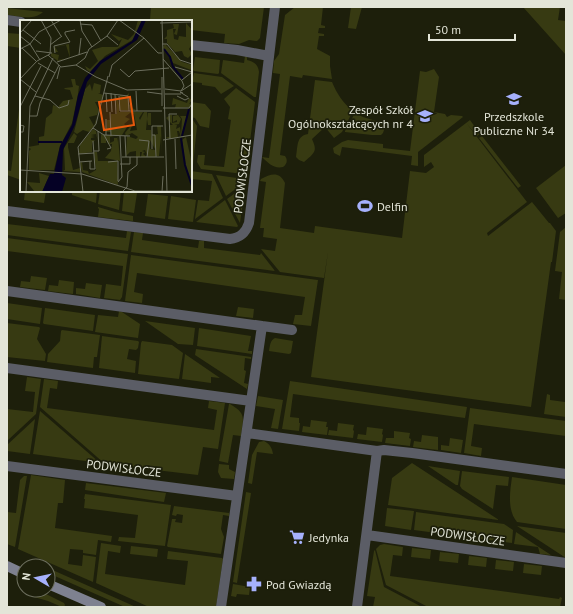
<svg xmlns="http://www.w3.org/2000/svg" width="573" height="614" viewBox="0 0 573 614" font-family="'PT Sans',sans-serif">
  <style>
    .green { fill: #373a12 }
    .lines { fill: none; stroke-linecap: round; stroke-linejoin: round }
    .street { stroke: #5b5d66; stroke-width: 10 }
    .secondary { stroke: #7e8190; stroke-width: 10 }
    .labels { text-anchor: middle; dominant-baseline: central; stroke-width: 3.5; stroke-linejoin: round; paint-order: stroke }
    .poi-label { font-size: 12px; fill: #e3e5d8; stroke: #1d1f0b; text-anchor: start }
    .street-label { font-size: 12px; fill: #e3e5d8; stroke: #1d1f0b }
    .inset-river { fill: none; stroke: #050125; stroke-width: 2 }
    .inset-road { fill: none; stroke: #6c6e5d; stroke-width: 1 }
    .view { fill: #e8590c; fill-opacity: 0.15; stroke: #e8590c; stroke-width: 2 }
    .inset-edge { fill: none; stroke: #e3e5d8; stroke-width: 2 }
  </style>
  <rect width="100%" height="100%" fill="#1d1f0b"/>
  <!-- green -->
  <path class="green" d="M151,7H264L260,38L257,41L249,40L239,44L224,43L225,34L191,30V21H145V20H150Z
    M295,7H323L321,25L325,26V28H319L318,33L324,34V36H319L317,49L330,56V66L332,79L303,75L302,78L290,76L280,155L285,156C288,160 287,164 283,167C274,169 268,163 262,157L269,158L280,74L273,73L274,61L279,54L285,15Z
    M351,7H362L356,29L348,28Z
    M523,7H560L558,20L566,21V55Z
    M7,8L43,12C33,21 19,16 7,15Z
    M7,33L21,34V48L7,46Z
    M245,56L247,57V60C254,62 258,64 259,72L256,97H254L221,73L223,60L244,63Z
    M195,57L220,60L219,73L218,74L194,71L193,70Z
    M434,69L439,77L434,112L445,114L447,117L451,115L462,116L463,117L418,152V166L411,165L412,156L342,147L340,156L334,153L333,148L342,142L348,140L383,144V148L410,151L420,71L426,72Z
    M194,73L222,77L234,86L221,94L215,87L202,85V83L192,82Z
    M315,80L332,82C337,94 343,103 353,111L342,132L334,138L325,127L312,139C318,152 314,153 304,162L299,160L296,157C298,146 296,136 308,134Z
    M236,88L255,102L246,173L244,174L201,169L197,162L198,155H205L204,165L224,167L231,120L228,119L230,107L224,99Z
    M21,94V180L7,175V170L11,171Z
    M191,102L205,104L211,111L209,128L200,126L195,118L191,117Z
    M355,113L363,117L386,124L383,133L381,135H372L345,132V131Z
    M191,120H193L197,126L193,165L191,167Z
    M470,120L480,134L477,136L467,124L527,202L487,233L488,236L532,202L549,223H550L556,231L552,262H551L531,407L311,377L328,252L324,278L280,272L261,249L275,251L277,239L263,237L264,228H260L266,182L260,181L261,179C271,174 279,171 285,183L280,228L314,233L315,226L402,238L410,171L426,173L434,167L431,162L424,167V155Z
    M482,136L521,186L518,188L479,138Z
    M566,165V213L558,218L536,188Z
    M191,171L212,174L223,198L195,219L198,200L209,201L212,181L191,179Z
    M216,175L244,179H245V182L226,196Z
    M245,186L240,223L227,199Z
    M25,191H46L44,203L24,200Z
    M72,191H97L96,203L72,195Z
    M100,191H121L119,210L98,204Z
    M124,191L137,193L134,213L122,211Z
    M148,194L168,196L165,219L145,216Z
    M171,196L196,200L193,222L168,219Z
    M225,200L238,226L237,227L196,222Z
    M98,207L115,212L133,216V221L98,217L99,209L98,208Z
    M7,224L126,238L127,231L131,232L128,251L7,235Z
    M566,227V300L559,299L562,272L555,271L560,232Z
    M134,232L143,233L142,240L198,248L199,241H204V248L260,255L261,253L275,271L131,252Z
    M7,238L128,254L122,297L120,300L104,298L106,284L121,286L123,266L7,251Z
    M131,255L318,280L311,326L293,324L295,315H302L305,297L137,273L134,292L143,294L142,303L125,301Z
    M31,276L47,278L45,290L20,287L21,281L30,282Z
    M59,280L74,282L73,294L48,291L49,285L58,286Z
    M86,283L102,285L100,298L76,294V288L85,289Z
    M7,303L42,308L40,324L7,319Z
    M238,307L254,309L253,318L236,316Z
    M45,308L95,315L93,331L44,324L43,323Z
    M119,311L122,312L140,324L138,338L95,332L98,315L118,317Z
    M145,321L195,328L193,345L178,344Z
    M7,323L39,327L40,328L37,339L46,354L45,361L7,357Z
    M199,328L251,336L248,351H252V354L197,346Z
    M62,330L100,335L97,357H94L93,368L47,362L48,354L60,341L61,331Z
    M102,336L138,341L139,342L138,348L136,350L129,349L127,359L136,361L135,373L99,368Z
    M275,338L293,341L291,353L289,354L269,351C270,346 270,340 275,338Z
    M142,341L172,345L183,353L179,379L138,374L141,343Z
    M196,349L251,357V359L245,358L244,370L246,371L244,383L248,384L247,389L195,355Z
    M185,354L220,378L211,377V383L182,379Z
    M27,377L41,379L36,414L7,441V409L33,412L35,392L25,391Z
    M44,379L58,381L57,389L50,388L47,408L214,430L217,410L208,408L209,401L225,403L218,449L203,447L198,475L105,464L40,407Z
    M290,381L467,407L465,418L293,394L290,417L299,418V423H300L299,431L282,429Z
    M547,394L550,395V400L565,402L566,398V417L544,414Z
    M258,396L283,400L278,429L271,428L275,409L256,406Z
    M229,404H230C247,414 243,418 241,436L233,435L228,463L219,461Z
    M470,408L566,421V436L474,424L471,446L482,448L481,456L464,453Z
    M40,411L100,463L33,454Z
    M35,419L30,454L7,451V445Z
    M311,420L327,422L326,427H328L327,435L302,432L303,426L310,427Z
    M338,423L354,425L353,430L354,431L353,438L328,435L329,430L337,431Z
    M367,427L383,429L382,434L383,435L382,442L357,439L358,434L366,435Z
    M394,431L410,433L409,438L411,439L410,446L385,443L386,438H394Z
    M422,435L438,437V450L413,447L414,441L421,442Z
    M450,438L463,440L461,453L441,450V445L449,446Z
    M264,441C270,444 272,448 273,454L257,452L252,484L248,483L252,455L259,442Z
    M412,463L499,520L388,505L392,478Z
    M219,464L229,465V469L235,472L234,479L221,478L218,472Z
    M428,466L460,471L458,485H456Z
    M462,471L509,477L508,486L496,485L493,509L462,489L460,486Z
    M31,475L65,480L63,503H58L55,528L112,536L111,542L98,540L96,555L83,553V550L70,549L68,564L82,566L83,555L96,557L93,582L18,549Z
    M24,476H27L15,547L7,544V512L16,513L20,480Z
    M512,477L566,485V529L517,522C507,510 510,492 512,477Z
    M86,483L166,493L164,502L85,490Z
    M246,492L251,493L237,583L233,582Z
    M85,494L171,505L165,546L118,541L119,537L135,538L138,515L84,508L85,499H84Z
    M174,506L229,513V516L223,515L221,529L224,537L221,554L168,547L167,546L172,519H176L175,522L182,523L183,515L177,514L176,516L172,515Z
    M387,508L414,511L411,530L385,526Z
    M416,512L504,524L513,530L512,543L414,530Z
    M517,526L566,533V558Z
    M516,532L551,555L540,554L538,547L514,544Z
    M101,543L121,546L120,553L108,551L105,574L185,585L188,561L167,559L168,551L222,558L223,559L216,607H149L96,583Z
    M384,544L403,547L402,556L393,555L390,576L559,599L560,597L562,598L560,607H428L386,585L376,549L380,545Z
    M131,546L158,549L157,557L130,554Z
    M412,548L431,550L430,559L411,557Z
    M375,550L384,587L422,607H373L375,597L367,596L374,551Z
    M440,552L459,554L458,563L439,561Z
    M469,556L487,558L486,567L468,565Z
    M496,560L514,562L513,571L495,569Z
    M524,564L542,566L541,575L523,573Z
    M48,568L136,607H125L48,573Z
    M233,584L250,587L249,595L237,594L236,597L231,596Z
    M40,593H44L64,603L65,605L64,607H62L48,601L34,597L37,594Z"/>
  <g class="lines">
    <!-- street -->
    <path class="street" d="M7,20L21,22
      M191,45L237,50L269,56
      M7,211L230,239C241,238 246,232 249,223L275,7
      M7,291L262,326L292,330
      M7,368L251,401
      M247,433L377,451L384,450L412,453L566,474
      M7,466L237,496
      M367,535L566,563
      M221,607L262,326
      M357,607L377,451"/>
    <!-- secondary -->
    <path class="secondary" d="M7,566L24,574
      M48,584L101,607"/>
  </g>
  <!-- icons -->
  <defs>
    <g id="school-bare" transform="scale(1.2)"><path d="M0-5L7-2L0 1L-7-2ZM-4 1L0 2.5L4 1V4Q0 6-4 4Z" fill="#a6b1fc" stroke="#1d1f0b" stroke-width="2.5" paint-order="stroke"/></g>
    <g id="stadium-bare" transform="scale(1.2)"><path d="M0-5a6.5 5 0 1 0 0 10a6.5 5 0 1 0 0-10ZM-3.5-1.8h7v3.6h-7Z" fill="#a6b1fc" stroke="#1d1f0b" stroke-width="2.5" paint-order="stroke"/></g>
    <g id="supermarket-bare" transform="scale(1.2)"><path d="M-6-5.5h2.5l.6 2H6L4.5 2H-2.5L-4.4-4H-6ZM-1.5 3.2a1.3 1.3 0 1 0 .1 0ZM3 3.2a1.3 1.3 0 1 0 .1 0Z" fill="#a6b1fc" stroke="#1d1f0b" stroke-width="2.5" paint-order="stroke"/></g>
    <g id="pharmacy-bare" transform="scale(1.2)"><path d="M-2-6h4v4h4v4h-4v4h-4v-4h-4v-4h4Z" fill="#a6b1fc" stroke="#1d1f0b" stroke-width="2.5" paint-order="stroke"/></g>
  </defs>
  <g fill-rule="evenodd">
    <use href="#school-bare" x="514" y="99"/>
    <use href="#school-bare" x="425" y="116"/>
    <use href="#stadium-bare" x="365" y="206"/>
    <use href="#supermarket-bare" x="297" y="537"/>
    <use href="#pharmacy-bare" x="254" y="584"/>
  </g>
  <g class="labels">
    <!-- poi labels -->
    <g class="poi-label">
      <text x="413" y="109" text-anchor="end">Zespół Szkół<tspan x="413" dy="14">Ogólnokształcących nr 4</tspan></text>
      <text x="514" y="116" text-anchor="middle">Przedszkole<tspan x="514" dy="14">Publiczne Nr 34</tspan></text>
      <text x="377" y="206">Delfin</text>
      <text x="309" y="537">Jedynka</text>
      <text x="266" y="584">Pod Gwiazdą</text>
    </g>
    <!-- street labels -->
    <g class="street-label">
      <text transform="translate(242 176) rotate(-83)">PODWISŁOCZE</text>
      <text transform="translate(124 468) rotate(7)">PODWISŁOCZE</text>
      <text transform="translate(468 536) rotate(8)">PODWISŁOCZE</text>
    </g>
  </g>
  <!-- overview -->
  <g transform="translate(20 20)">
    <rect width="172" height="172" fill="#1d1f0b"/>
    <path d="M118,0H122L114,19L85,36L70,52L67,50L65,46L70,49L78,41L72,30L82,27H98L102,19L99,21L91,14L108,20L114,14ZM166,3L172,10V24L169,29L172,34L168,38L164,36L162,31L155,32L147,23V19H144L147,16V10L154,8L153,4H159L157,15L154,14L156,9H153L154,19L158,20L159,16L166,17ZM49,24L50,38L38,41L31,36V33L39,35L38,40L50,38L46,25L35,27L38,32H35L34,27ZM145,24L162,42L172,45L171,50L153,43L143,27ZM51,59H55L56,65L59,66L58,74L52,103L40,126L34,150H9V131L11,129L8,127L19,125V117L24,116L26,98L32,93L33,85L38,87L43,81L53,79L50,70L44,69L45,75L44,69L45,68L53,67ZM74,63L81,65L80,73H78L83,75L81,82H75L79,90L77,95L69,97L74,106L77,96L76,102L74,107L69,112L63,110L57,114L54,112L65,69L70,64L72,71ZM109,73L108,85L111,84L112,88L116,90H110L109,85L108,90H100L99,85V92H123L119,98L120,100L124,92H127L128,99V93H131V105H128L127,99L126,110H131L132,120L133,115L138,114L137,106H141L142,136L141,116L139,136H141H136L135,117V129L130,120V129L135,130V137H128L125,130L122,131L125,132L123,134L127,137H121L122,132H120V137H116V131L110,132L106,136L107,116L116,119L118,117L112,113L106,116L105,113L113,103L110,111L117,110L114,94L110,93L105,97L110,99L104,104L107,107L102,115H91V112H86L87,100H90L91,112V94H97L96,74L99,85L100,75L105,77ZM153,78L167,83L169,78L172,80L169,84L172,83L171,87L155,88L156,84L152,85ZM150,95H152V103L157,102V100L153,102V96L158,95L161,99L159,104L154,105H157L156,109L160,107L161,115L162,99L160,96H167L161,117L159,111H157L158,117L151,119L145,117H149L150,105H153L146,98ZM73,109L76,111L78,121L76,114L71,115L75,116H71L75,117L71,118V120H75L72,123V132L59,134L60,125ZM54,113L57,116L54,123H48V127L53,150L60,148V152L43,151L45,150L44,128ZM81,114L94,116L90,117V123L94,121V118H97V122L98,116L100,141L85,138L91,131L92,124H88L86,120V123H81ZM166,117L172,144V166L165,145L162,120ZM74,132H77L78,141H97L98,165L62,152L60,143L62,142L63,150L68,151L69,154L76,150ZM19,153L29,156L22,172H15L7,162L20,163Z" fill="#373a12"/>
    <path d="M122,0H126L117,20L81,44L67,62L55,105L43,130L42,155L46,158L42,172H22L30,154H34L40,126L52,105L58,75L65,58L80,41L112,21Z" fill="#050125"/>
    <path class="inset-river" d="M144,29L150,37L153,47L163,59M162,116L169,89M161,118L165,145L172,166M18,122H42"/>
    <path class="inset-road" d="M31,0L41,16M60,0L62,11L72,27M99,0L124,18L138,33H142M142,0L147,172M140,3L172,2M60,4L72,5M72,5L81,21M3,10L21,24M0,13L12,0M45,14V12L55,10M0,16L10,24L20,40M87,16L98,25M142,24H147L160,40L172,44M30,25L42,16M2,28L16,41M0,29L10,24L19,12L41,0M16,31L32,33M35,33L34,26L50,22L45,14M28,35L41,47L56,45L76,57L107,70L141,69M59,35L61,18M143,39L162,61L164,66L161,71M37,42L67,32M18,43L35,53M56,45L65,38L69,29L87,16L98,0M155,47L172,52M100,49L109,57L115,51L149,48M89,57L92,45L124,18M142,57V86M0,59L16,72M0,59L17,41L30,34L31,18L21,0M37,59L40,47M162,60L172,52M145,69L161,71L172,64M116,71L117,91H142M127,72L142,74M84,73L108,76L109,91M86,73L87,92M91,73L92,92M163,73L160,72L168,77M95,74L96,94M145,74H161M15,76L30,80L39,88L48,85L49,80M99,76L100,91H117M157,76L165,80L169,78M0,87L21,46M143,88H169L172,84M0,89V106M90,92L91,116M9,96H17L20,83L39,45M86,99V115M73,108L84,115L110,116M0,112H3L4,106L0,105M84,115L91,128L87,129M132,115H135L136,137M105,116L106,137M150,119L149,94H157M155,119L156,149M119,120L129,121L127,137M143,120L172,115M132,129V106H143M74,131H79L78,111M58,134L74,133M102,137H144M70,141V149H75L73,121M59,142L72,141M88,142L98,141V161M100,144H110V137M0,150L62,154L115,171H172M98,162L102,157L100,116M103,171L107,167L108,152L117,145V137M6,172L10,86L33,38M63,172L58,127L76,104L88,56M142,172L143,156"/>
    <path class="view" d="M110,77L114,105L84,110L79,82Z"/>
    <rect width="172" height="172" class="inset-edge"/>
  </g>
  <!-- border -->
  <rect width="573" height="614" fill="none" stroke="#e3e5d8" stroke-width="16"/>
  <!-- north arrow -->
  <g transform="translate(36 578) rotate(279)"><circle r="19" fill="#1d1f0b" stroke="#6c6e5d"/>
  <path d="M0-3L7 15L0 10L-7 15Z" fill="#a6b1fc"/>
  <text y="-6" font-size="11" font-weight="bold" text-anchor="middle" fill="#e3e5d8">N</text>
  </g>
  <!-- scale -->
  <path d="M429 34v6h86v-6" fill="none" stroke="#e3e5d8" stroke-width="2"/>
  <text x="435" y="34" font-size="12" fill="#e3e5d8" stroke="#1d1f0b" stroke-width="3" paint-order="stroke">50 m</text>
</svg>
